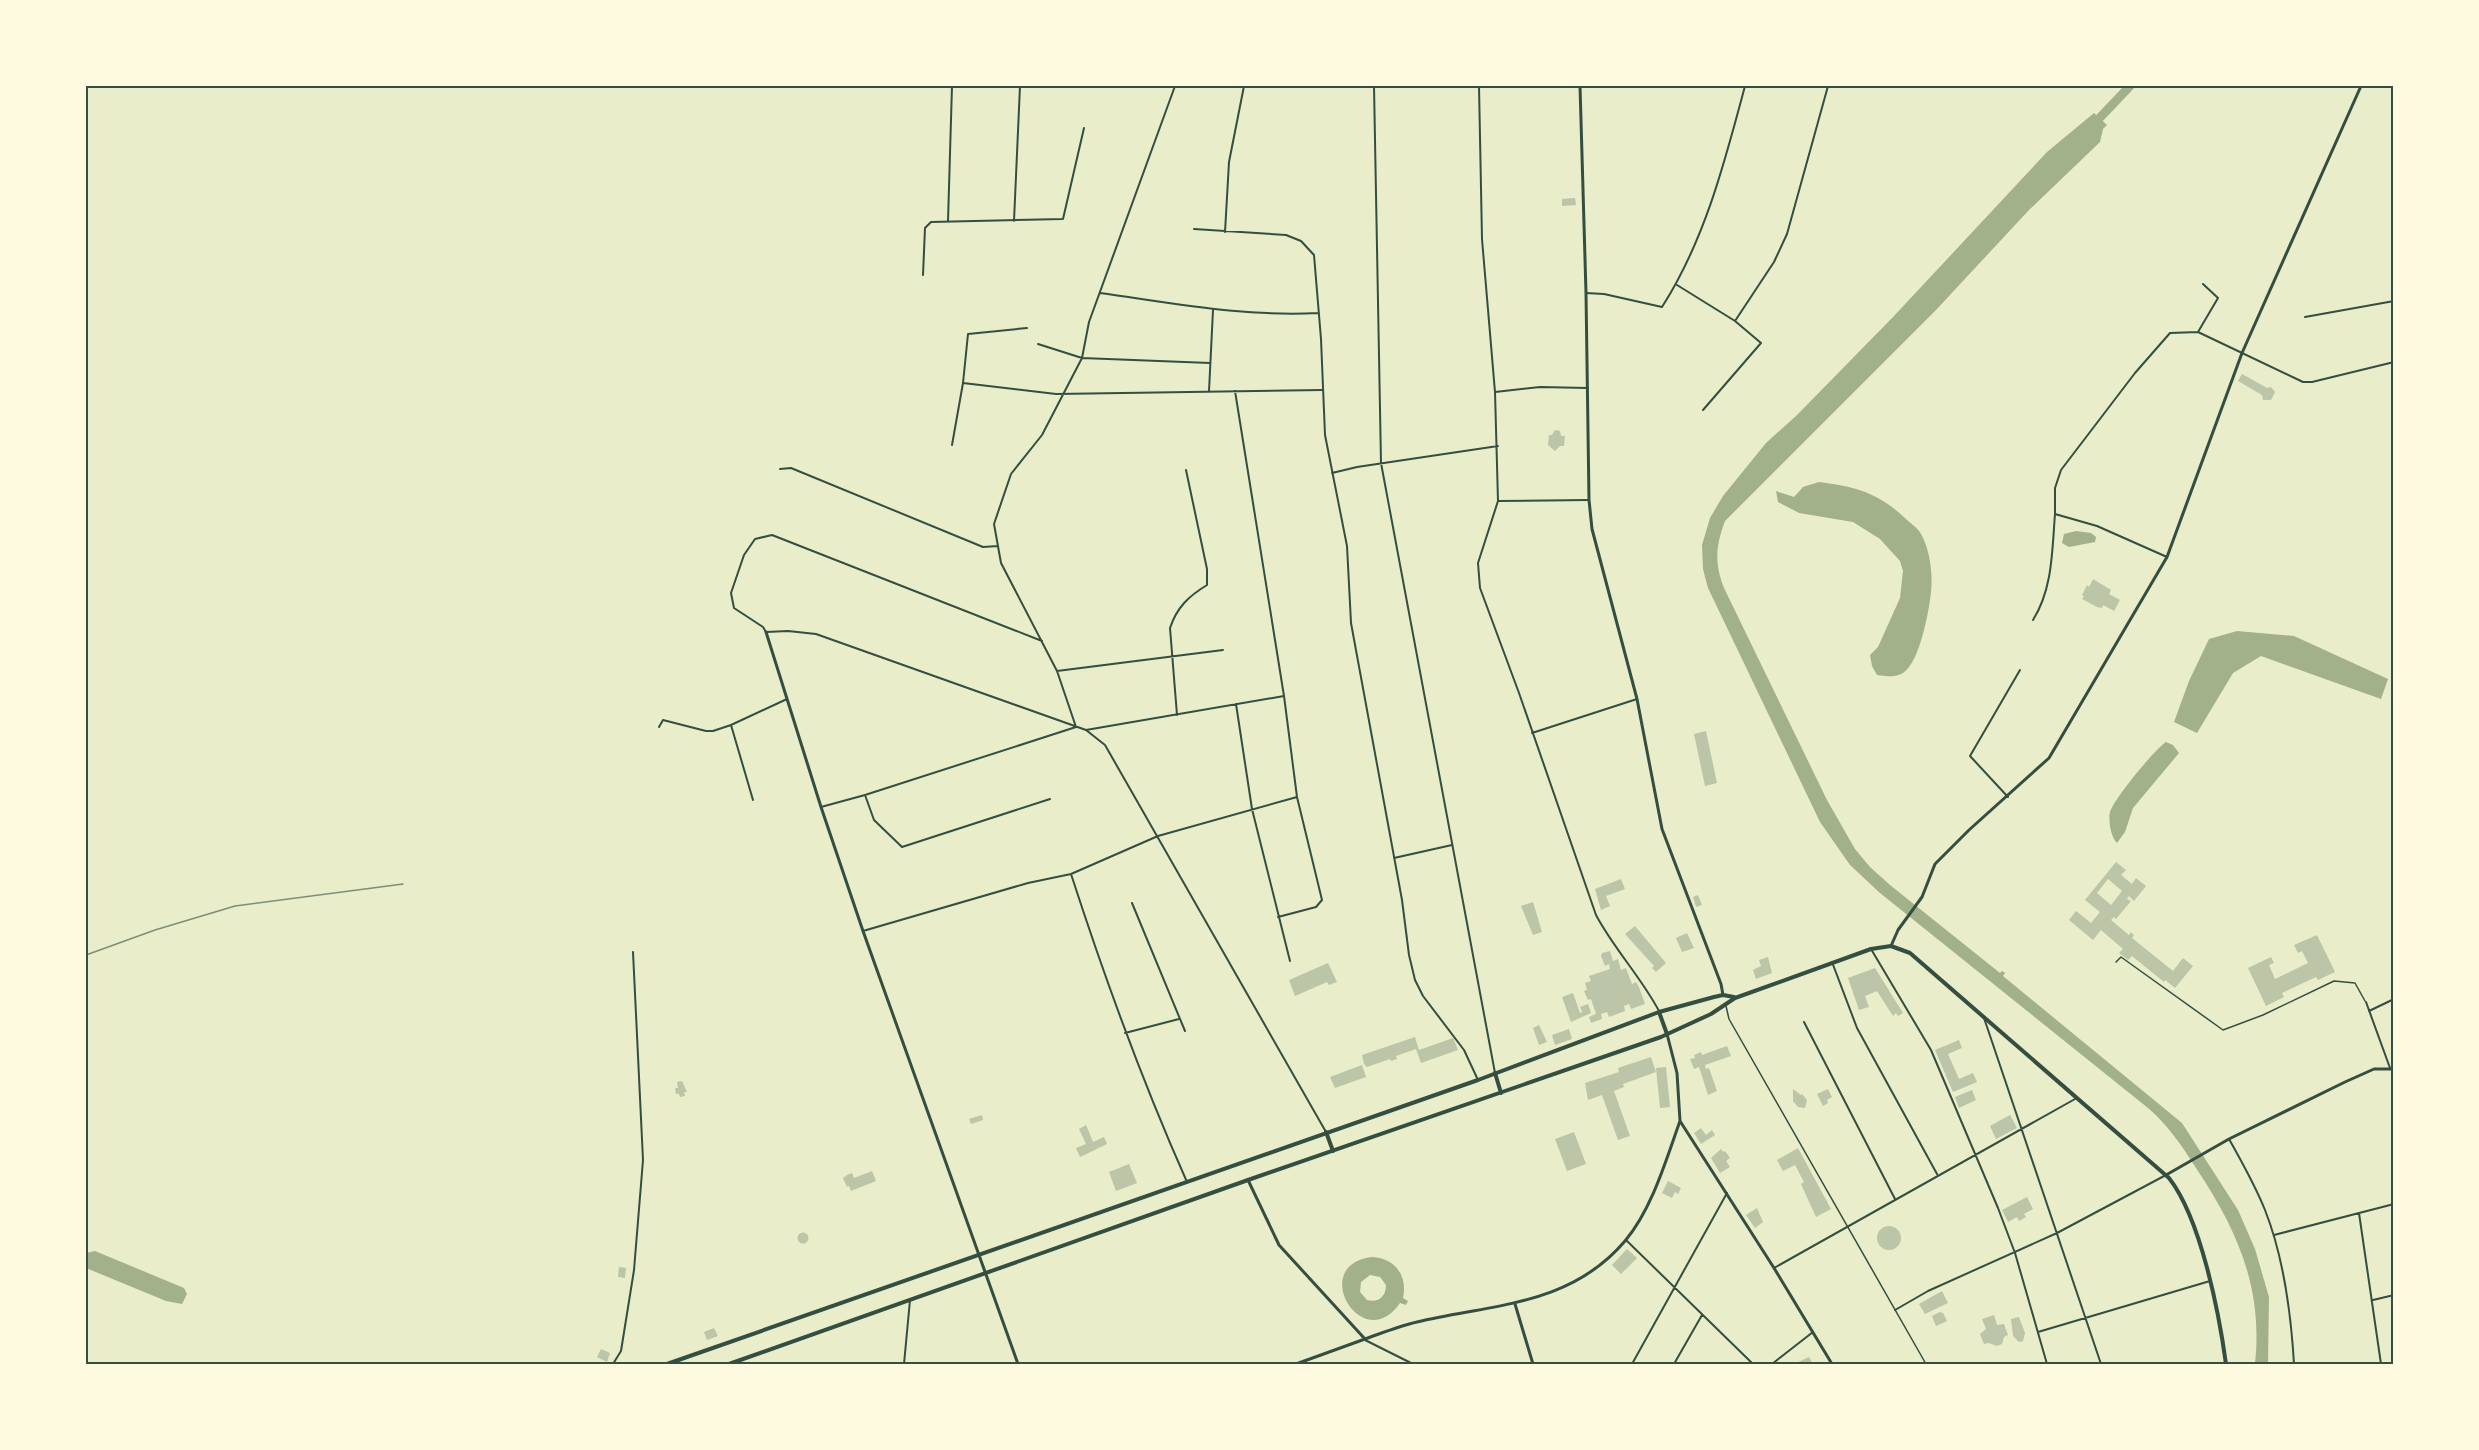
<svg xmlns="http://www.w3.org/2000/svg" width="2479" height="1450" viewBox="0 0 2479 1450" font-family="'Alegreya Sans',sans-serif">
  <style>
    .water { fill: #a3b18a; fill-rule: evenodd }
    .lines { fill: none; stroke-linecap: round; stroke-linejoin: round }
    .river { stroke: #a3b18a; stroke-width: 9 }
    .building { fill: #bcc5a7; fill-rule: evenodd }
    .pedestrian { stroke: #344e41; stroke-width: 1.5 }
    .minor { stroke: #344e41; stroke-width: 2 }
    .tertiary { stroke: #344e41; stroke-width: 3 }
    .secondary { stroke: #344e41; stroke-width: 3 }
    .primary { stroke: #344e41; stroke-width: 4 }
    .rail { stroke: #7c8e77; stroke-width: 1.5 }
    .neatline { fill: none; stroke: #344e41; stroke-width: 2 }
  </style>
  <rect width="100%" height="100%" fill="#e9edc9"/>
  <!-- water -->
  <path class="water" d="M2094,113L2107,125L2103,129L2100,142L2029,210L1936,310L1725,521C1716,545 1714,563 1724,588L1827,800L1855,849L1870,867L1890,885L2000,973L2002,971L2005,973L2003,976L2182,1123L2238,1210L2255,1249L2269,1297L2268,1364H2255C2263,1288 2238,1231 2196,1168C2182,1146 2168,1125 2148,1108L1880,893L1850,865L1820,822L1708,588L1703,569L1702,545L1710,518L1723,496L1766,443L1797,415L1894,316L2047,152Z
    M1819,482C1856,487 1877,492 1905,518C1910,523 1918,528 1921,534C1930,550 1933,574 1931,592C1929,611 1920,662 1903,673C1895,678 1886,676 1877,675L1872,666L1870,655L1878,647L1900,598L1903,571L1900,561L1880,539L1853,522L1799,513L1778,502L1776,491L1794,497L1803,487Z
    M2076,531L2091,533L2096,537L2095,542L2069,547L2062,543L2064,534Z
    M2237,631L2294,636L2388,679L2381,699L2261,656L2233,673L2197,733L2174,722L2189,681L2209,639Z
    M2166,742L2173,745L2179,753L2133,808L2125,832L2117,843C2111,838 2108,820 2110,812C2114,799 2154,750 2166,742Z
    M95,1251L184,1288L187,1294L182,1304L166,1301L86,1268V1253Z
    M1372,1257C1395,1258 1408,1276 1403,1298L1408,1301L1406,1305L1400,1303C1363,1357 1307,1265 1372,1257ZM1370,1275L1380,1277L1386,1285C1386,1297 1378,1303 1367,1300L1360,1292L1361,1282Z"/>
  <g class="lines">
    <!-- river -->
    <path class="river" d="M2092,126L2130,86"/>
  </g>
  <!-- building -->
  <path class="building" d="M1575,198L1576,205L1562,206V199Z
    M2242,374L2267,388L2271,387L2275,392L2271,400H2263L2262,395L2238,381Z
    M1555,430L1560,431L1561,436H1565L1564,446H1560L1555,451L1548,445L1549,435H1552Z
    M2093,579L2111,590L2109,594L2120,600L2114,611L2103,605L2102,608L2097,607L2082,599L2084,596L2082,595L2087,585L2089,587Z
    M1706,731L1717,783L1705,786L1694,734Z
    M2116,862L2126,870L2121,875L2132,884L2136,878L2146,886L2134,901L2129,896L2127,899L2131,901L2116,919L2114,917L2111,920L2129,935L2131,932L2134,935L2132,938L2173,971L2183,958L2193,966L2175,988L2165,980L2164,982L2132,956L2128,960L2119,953L2123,949L2101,930L2093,940L2069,920L2076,911L2091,923L2100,912L2085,900ZM2108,879L2122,891L2111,905L2097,893Z
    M1621,879L1625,889L1606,896L1610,906L1601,910L1595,889Z
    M1698,895L1702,905L1696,907L1693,897Z
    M1533,902L1542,932L1533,935L1521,906Z
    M1635,926L1666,963L1656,972L1652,968L1654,966L1625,934Z
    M1687,933L1694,948L1682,952L1676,938Z
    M2317,935L2335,972L2318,980L2316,977L2282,993L2284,997L2266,1006L2248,968L2271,957L2274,963L2269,965L2275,979L2308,963L2302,951L2298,953L2294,945Z
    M1610,951L1613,961L1618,959L1621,970L1626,968L1632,984L1636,982L1639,987L1645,1004L1631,1009L1629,1004L1624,1006L1625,1011L1609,1017L1607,1012L1601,1014L1602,1019L1591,1023L1589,1017L1596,1014L1591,999L1588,1000L1584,991L1587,990L1585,983L1591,981L1589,976L1610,969L1609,964L1605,966L1601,956L1602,953Z
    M1768,957L1772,973L1756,979L1753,970L1761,966L1759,960Z
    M1328,963L1337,982L1329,985L1327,982L1295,996L1289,980Z
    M1875,968L1903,1013L1898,1016L1896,1013L1893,1016L1877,991L1865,996L1869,1007L1859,1010L1848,978Z
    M1573,993L1580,1013L1582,1012L1580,1007L1588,1004L1591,1013L1571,1022L1562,997Z
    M1539,1025L1547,1042L1539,1045L1533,1028Z
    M1569,1029L1572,1039L1555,1045L1552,1035Z
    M1415,1037L1419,1050L1453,1038L1458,1050L1421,1063L1416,1049L1396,1056L1397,1059L1391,1061L1390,1059L1367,1067L1364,1064L1362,1055Z
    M1959,1040L1962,1048L1948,1054L1959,1079L1973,1073L1977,1082L1953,1092L1935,1050Z
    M1727,1046L1731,1056L1705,1065L1706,1069L1709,1068L1717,1091L1708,1095L1699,1067L1694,1069L1690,1059L1695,1058L1694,1055L1701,1052L1702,1055Z
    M1651,1057L1656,1072L1623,1084L1624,1087L1614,1091L1630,1136L1618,1140L1602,1095L1588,1100L1585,1083L1619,1072L1618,1068Z
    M1362,1065L1366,1077L1335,1088L1330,1077Z
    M1666,1067L1670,1107L1660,1108L1656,1068Z
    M682,1081L687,1092H684L685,1096L680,1097L679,1094H676L675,1088H678L677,1082Z
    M1793,1089L1801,1095L1802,1094L1807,1100L1805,1108L1798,1107L1793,1101Z
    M1828,1089L1832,1097L1827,1100L1828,1103L1823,1106L1817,1094Z
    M1972,1090L1976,1100L1959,1108L1955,1097Z
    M982,1115L983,1120L971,1124L969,1119Z
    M2010,1115L2017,1128L1996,1139L1990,1126Z
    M1086,1125L1093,1142L1104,1137L1107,1144L1080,1157L1076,1148L1086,1144L1079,1129Z
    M1701,1128L1706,1135L1712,1130L1715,1135L1701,1144L1694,1133Z
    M1574,1132L1586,1164L1567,1171L1555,1139Z
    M1798,1148L1831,1209L1816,1217L1801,1184L1804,1182L1795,1165L1783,1171L1777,1160Z
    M1721,1149L1723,1152L1725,1151L1730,1158L1726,1161L1730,1167L1720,1173L1711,1158Z
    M1129,1164L1137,1183L1116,1191L1109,1172Z
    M872,1171L876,1181L851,1191L849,1186L847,1187L843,1178L847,1175L852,1173L854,1178Z
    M1668,1181L1681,1188L1678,1194L1675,1192L1672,1198L1662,1193Z
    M2027,1197L2033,1209L2024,1214L2026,1217L2019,1221L2017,1217L2008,1222L2002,1210Z
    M1757,1208L1763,1222L1755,1228L1746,1215Z
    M1877 1238a12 12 0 1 1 24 0a12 12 0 1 1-24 0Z
    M797.5 1238a5.5 5.5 0 1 1 11 0a5.5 5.5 0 1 1-11 0Z
    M1627,1249L1637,1258L1621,1274L1612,1265Z
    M619,1267L626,1268L625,1278L618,1277Z
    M1942,1291L1948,1303L1925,1314L1919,1304Z
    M1940,1312L1943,1313L1947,1321L1936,1326L1932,1316Z
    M1994,1315L1997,1325L2004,1324L2008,1335L2004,1337L2002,1344L1997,1346L1989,1343L1984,1344L1980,1334L1986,1329L1982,1319Z
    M2019,1317L2025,1333L2023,1341L2019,1342L2013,1336L2011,1319Z
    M714,1328L718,1336L707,1340L704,1332Z
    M601,1349L610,1353L607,1362L597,1357Z
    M1809,1357L1813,1364H1794Z"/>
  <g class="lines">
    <!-- pedestrian -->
    <path class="pedestrian" d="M2116,962L2121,957L2223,1030L2263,1015L2334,981L2355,983L2365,1001
      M1726,1006L1729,1019L1926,1364"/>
    <!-- minor -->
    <path class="minor" d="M1374,86L1381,463L1495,1073
      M1479,86L1482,239L1495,392L1498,501L1478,563L1480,588L1519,693L1596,915C1614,949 1641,977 1659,1011
      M948,221L952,86
      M1014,221L1020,86
      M1194,229L1286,235L1301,241L1314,255L1321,339L1325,435L1347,546L1351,623L1402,900L1409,955L1415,980L1423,996L1464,1050L1478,1080
      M1225,232L1229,162L1244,86
      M923,275L925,228L931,222L1063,219L1084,128
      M1677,285L1735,321L1761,343L1703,410
      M1100,293C1173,303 1244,317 1318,313
      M1586,293L1604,294L1662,307C1705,240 1725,161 1745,86
      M2305,317L2394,301
      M1735,321L1774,262L1787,234L1828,86
      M2198,332L2218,298L2203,284
      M1038,344L1082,358L1210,363
      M963,383L1056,394L1322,390
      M1209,391L1213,310
      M1235,391L1284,696L1297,797L1322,900L1316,907L1278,917
      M1495,392L1540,387L1588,388
      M952,445L963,383L968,334L1027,328
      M780,469L791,468L983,547L998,546
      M1332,473L1357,467L1498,446
      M1498,501L1588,500
      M2167,557L2097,526L2055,514V488L2061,470L2135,373L2170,333L2198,332L2303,382H2312L2394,362
      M2033,620C2053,588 2052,550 2055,514
      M1042,641L772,535L755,539L744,555L731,593L734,608L763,627L766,632L788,631L816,634L1086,730L1105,745L1326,1132
      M1057,671L1223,650
      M1236,704L1252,809L1290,961
      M1177,715L1170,628C1177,607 1189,596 1207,585V569L1186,470
      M659,727L663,720L706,731H713L731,725
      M1086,730L1284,696
      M1532,733L1637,699
      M865,795L874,820L902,847L1050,799
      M2008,797L1970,756L2020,670
      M753,800L731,725L787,699
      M821,807L865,795L1076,727L1057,671L1001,563L994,524L1011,474L1042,435L1082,358L1089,322L1175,86
      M1394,858L1452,845
      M1071,874C1105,979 1142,1081 1187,1182
      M1132,903L1185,1031
      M863,931L1028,883L1071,874L1158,836L1297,797
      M1871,949L1931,1050L1998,1208L2015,1253L2047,1364
      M1832,962L1857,1028L1937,1174
      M2366,1002L2390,1068
      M2369,1011L2394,999
      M1984,1018L2101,1364
      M1804,1022L1895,1199
      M1125,1033L1179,1019
      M2229,1139C2242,1162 2255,1185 2265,1210C2284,1258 2291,1313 2294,1364
      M2359,1213L2381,1364
      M2274,1235L2394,1204
      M1626,1240L1753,1364
      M1774,1268L2075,1099
      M2373,1300L2394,1295
      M1895,1310L1928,1291L2057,1233L2166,1175
      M2038,1332L2210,1281
      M1365,1340L1413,1364
      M613,1364L621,1351L634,1270L643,1160L633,952
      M904,1364L910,1300
      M1632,1364L1727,1193
      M1674,1364L1702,1315
      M1772,1364L1813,1332"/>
    <!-- tertiary -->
    <path class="tertiary" d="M766,632L821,807L863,931L1018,1364
      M1891,946L1898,930L1922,897L1935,864L1969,830L2049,758L2167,557L2242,353L2361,86
      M1667,1034L1677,1073L1680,1121L1774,1268L1832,1364
      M2166,1175L2229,1139L2345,1082L2374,1069H2394
      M1248,1180L1279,1245L1365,1339C1382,1333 1399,1326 1417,1322C1493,1304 1570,1306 1625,1241C1652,1209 1666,1160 1680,1121
      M1515,1304L1533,1364
      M1296,1364L1365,1339"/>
    <!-- secondary -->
    <path class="secondary" d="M1580,86L1586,293L1589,500L1592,529L1637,699L1662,829L1721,984L1723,995"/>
    <!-- primary -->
    <path class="primary" d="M1659,1012L1667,1034
      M1495,1073L1501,1093
      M1326,1132L1333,1151
      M667,1364L1478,1080L1659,1012L1714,997L1723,995L1734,997
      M729,1364L1248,1180L1661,1037L1711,1014L1735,998L1871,949L1891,946L1910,953L2169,1178C2201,1219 2219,1313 2226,1364"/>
    <!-- rail -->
    <path class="rail" d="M86,955L155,930L235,906L403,884"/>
  </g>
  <!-- border -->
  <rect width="2479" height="1450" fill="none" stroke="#fefae0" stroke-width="174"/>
  <rect x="87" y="87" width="2305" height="1276" class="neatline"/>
</svg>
